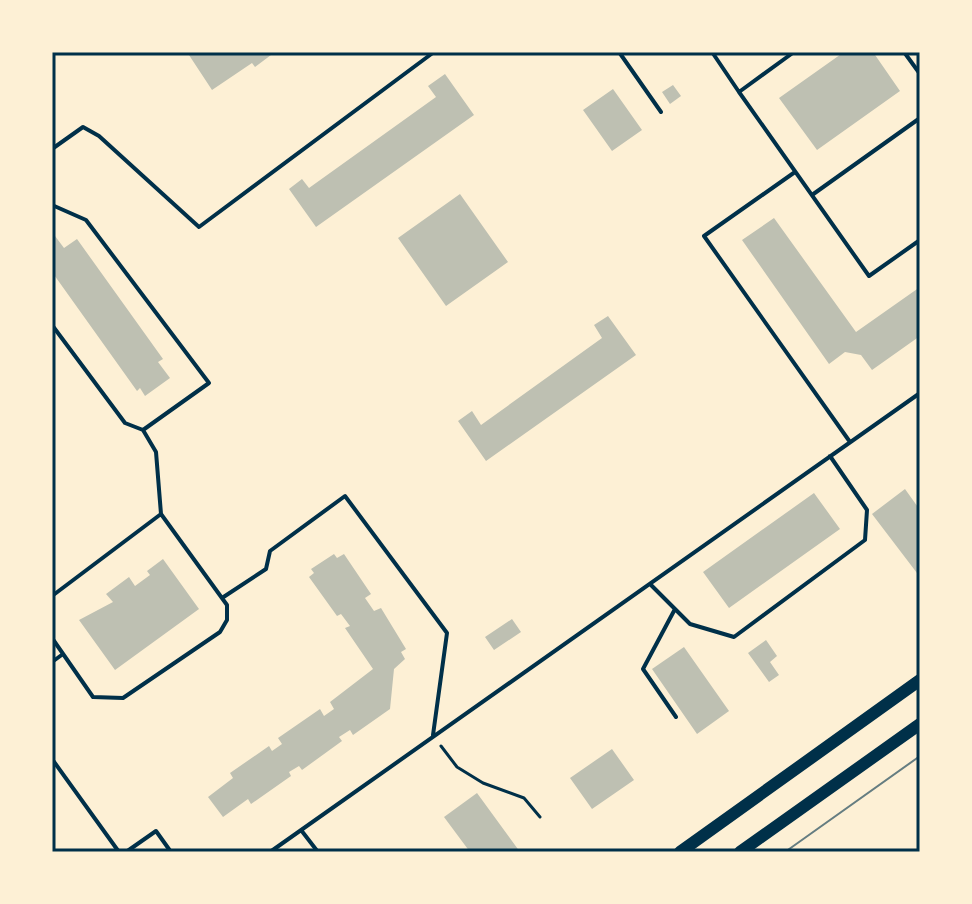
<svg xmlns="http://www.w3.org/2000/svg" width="972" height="904" viewBox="0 0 972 904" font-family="Inter,sans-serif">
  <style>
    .building { fill: #bec0b2 }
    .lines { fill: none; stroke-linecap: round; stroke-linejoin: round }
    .path { stroke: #003049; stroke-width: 3 }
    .service { stroke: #003049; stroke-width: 4 }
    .secondary { stroke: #003049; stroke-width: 12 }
    .tram { stroke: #657d81; stroke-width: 2 }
    .neatline { fill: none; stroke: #003049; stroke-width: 3 }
  </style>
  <rect width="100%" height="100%" fill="#fdf0d5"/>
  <!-- building -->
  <path class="building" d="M187,52H275L255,67L252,63L212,90Z
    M844,52H873L900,91L817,150L779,98Z
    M445,74L474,115L316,227L289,189L302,179L309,188L436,97L428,86Z
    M673,85L681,96L670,104L662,92Z
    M613,89L642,130L612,151L583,110Z
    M460,194L508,262L446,306L398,238Z
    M774,218L856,332L920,287V336L872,370L861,355L845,352L829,364L742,240Z
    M52,232L64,248L77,239L163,359L158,362L170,378L145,396L140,388L137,391L52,272Z
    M608,316L636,355L486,461L458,421L472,411L481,425L602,338L594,325Z
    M905,489L920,510V577L872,514Z
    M814,493L840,529L729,608L703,572Z
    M334,554L337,558L344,554L371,594L365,598L374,611L381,608L406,649L401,652L405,659L394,669L390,709L353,735L350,730L339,737L342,741L302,770L299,766L289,772L291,776L251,804L248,799L223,817L208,797L233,778L230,773L269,746L272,751L282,744L278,738L320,709L324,716L334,709L330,702L373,669L345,628L350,626L341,614L337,616L309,577L314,573L311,569Z
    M163,559L199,609L115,670L79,620L113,602L106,594L129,577L135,586L150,575L147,571Z
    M512,619L521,632L494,650L485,637Z
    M766,640L777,656L770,662L779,675L769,682L748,653Z
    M684,647L729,711L697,734L652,669Z
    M612,749L634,780L592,809L570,778Z
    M477,793L520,852H470L444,817Z"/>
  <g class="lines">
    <!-- path -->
    <path class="path" d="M441,746L457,767L483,783L524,798L540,817"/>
    <!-- service -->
    <path class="service" d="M619,52L661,112
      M712,52L739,92L794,52
      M904,52L920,74
      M739,92L869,276L920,240
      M52,149L83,127L99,136L199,227L434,52
      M795,172L704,236L850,442
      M812,195L920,118
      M52,205L86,220L209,383L143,430L125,423L52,325
      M650,584L690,624L734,637L865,540L867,510L830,456
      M52,596L161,514
      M222,598L266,569L270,551L345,496L447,633L433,735
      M675,609L643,669L676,717
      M52,638L93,697L123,698L220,632L227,620V605L161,514L156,452L143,430
      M52,662L63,654
      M52,759L119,852
      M301,830L318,852
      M126,852L156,831L171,852
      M270,852L920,393
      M919,852L920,851"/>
    <!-- secondary -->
    <path class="secondary" d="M680,852L920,680
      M740,852L920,724"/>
    <!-- tram -->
    <path class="tram" d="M785,852L920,756"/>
  </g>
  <!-- border -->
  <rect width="972" height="904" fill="none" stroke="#fdf0d5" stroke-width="108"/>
  <rect x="54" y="54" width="864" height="796" class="neatline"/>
</svg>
